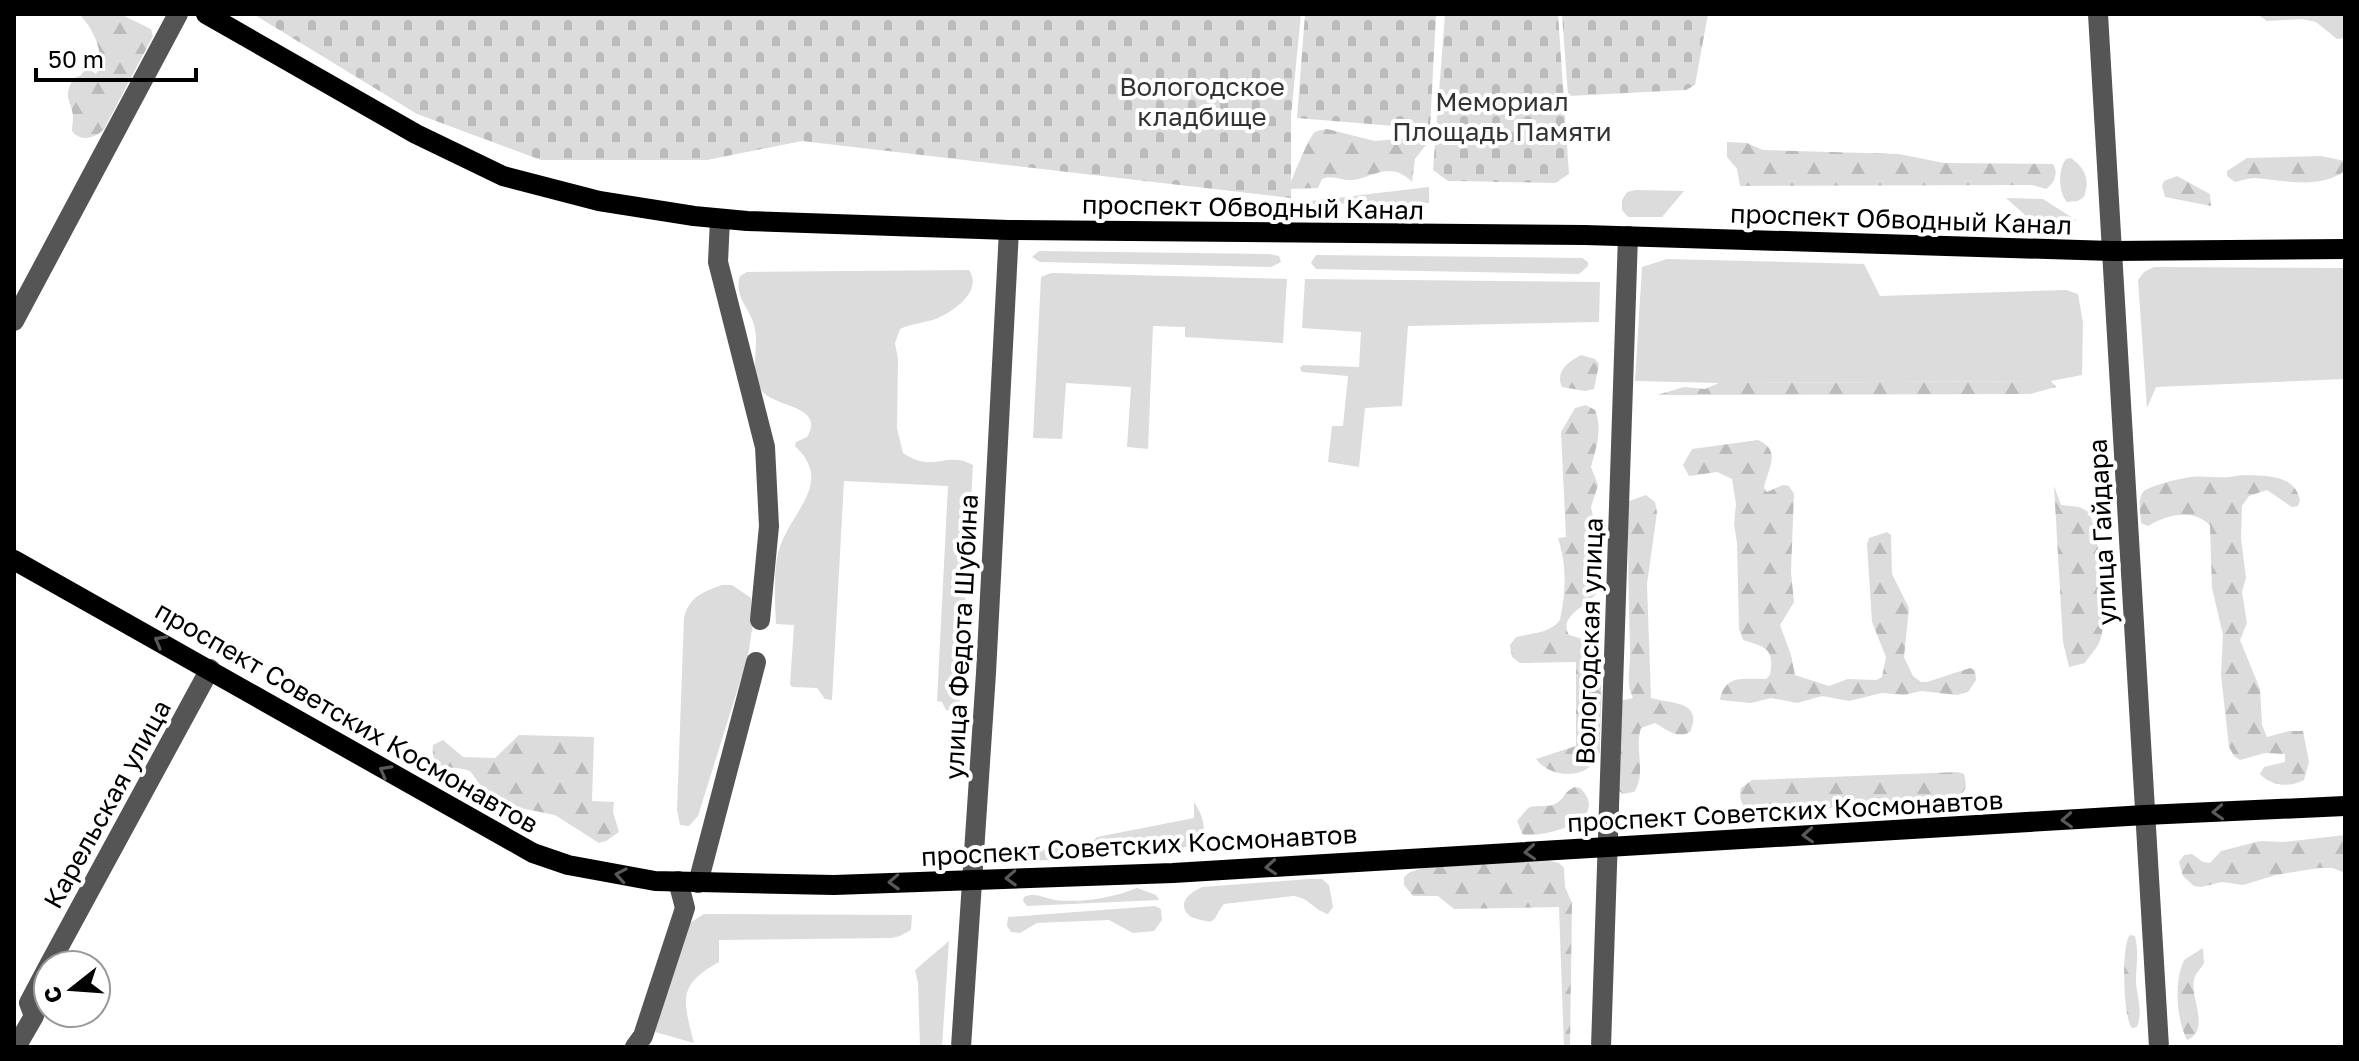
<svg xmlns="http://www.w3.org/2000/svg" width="2359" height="1061" viewBox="0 0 2359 1061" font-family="'Golos Text',sans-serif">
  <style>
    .grass { fill: #dcdcdc }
    .forest { fill: url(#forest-firs) }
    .cemetery { fill: url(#cemetery-stones) }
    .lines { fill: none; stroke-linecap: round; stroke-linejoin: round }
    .minor { stroke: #555; stroke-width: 20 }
    .major { stroke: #000; stroke-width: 20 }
    .oneway { stroke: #595959 }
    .labels { text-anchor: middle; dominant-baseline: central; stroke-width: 8; stroke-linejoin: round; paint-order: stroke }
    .park-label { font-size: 26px; fill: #333; stroke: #fff }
    .street-label { font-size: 26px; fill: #000; stroke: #fff }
  </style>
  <defs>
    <pattern id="forest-firs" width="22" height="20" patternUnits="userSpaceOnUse" patternTransform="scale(2)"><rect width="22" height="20" fill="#dcdcdc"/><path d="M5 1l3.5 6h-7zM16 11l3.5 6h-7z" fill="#bbb"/></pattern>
    <pattern id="cemetery-stones" width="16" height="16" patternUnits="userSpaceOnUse" patternTransform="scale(2)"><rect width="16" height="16" fill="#dcdcdc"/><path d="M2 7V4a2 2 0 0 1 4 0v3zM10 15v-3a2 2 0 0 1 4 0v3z" fill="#bbb"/></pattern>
  </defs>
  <rect width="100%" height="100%" fill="#fff"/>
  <!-- grass -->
  <path class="grass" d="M2257,14H2345V38L2337,39L2316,22L2302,19L2267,21Z
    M2071,158C2086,169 2090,180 2084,197L2078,201L2067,202C2058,192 2058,169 2066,159Z
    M1429,187V203L1285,204Z
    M1636,190L1684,191L1662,217H1628L1622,210V200L1627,192Z
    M2006,198L2043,199L2076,220L2066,224H2035Z
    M1039,251L1269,254L1279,256L1281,262L1271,267L1040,262L1032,257Z
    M1316,255L1582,258L1588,262V266L1579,274L1316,269L1311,263Z
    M1667,259L1864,264L1880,296L2066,290L2078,294L2083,323L2082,375L2051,381L1719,383L1635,381L1642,267Z
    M2154,267L2345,268V379L2156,387L2147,408L2138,280L2144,272Z
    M969,270C983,290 955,311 938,318C926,323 912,323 900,329L895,343L898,359L897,428L903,453C934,474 946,450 973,465L959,714L946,710L942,702L937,701L948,486L844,481L832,700L825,699L817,688L793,687L790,685L794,625L776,624C775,604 773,569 779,550C790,511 835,484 795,446L796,442L807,437C826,405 775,408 762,391C749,372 759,350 755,329C752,309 733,298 740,276L747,272Z
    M1051,273L1287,279L1283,343L1185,337V327L1153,326L1148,449L1127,447L1131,387L1066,383L1062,439L1033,438L1041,277Z
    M1305,279L1600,282L1599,322L1408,326L1402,406L1365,408L1359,467L1328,462L1332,426H1343L1348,376L1302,372L1300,368L1303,365L1359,367L1361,332L1302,328Z
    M722,585H732L751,598L753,623L748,656L698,816L689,826L680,825L677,810L684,617C690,596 703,592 722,585Z
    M1194,802C1203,815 1212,839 1190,846C1181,849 1169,849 1159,853L1014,862V852L1090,845L1097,837L1194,818Z
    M1309,879H1322L1329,885L1333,907L1328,914C1314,910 1308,897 1293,896L1224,904C1210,921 1220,926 1191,917C1175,904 1189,893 1202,887Z
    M1137,888L1156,895L1159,900L1027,906L1023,901L1024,897C1036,892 1043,898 1055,900C1081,903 1113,898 1137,888Z
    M1155,906L1161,909L1162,920L1154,931L1133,933L1109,920L1037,923L1020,933L1011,932L1007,926L1008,917Z
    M704,914L912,915L911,930L900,936L892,938L719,940V962C677,985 683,1000 694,1043L655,1032L679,930Z
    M949,941L942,1047H920L918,983L915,970Z"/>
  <!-- forest -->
  <path class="forest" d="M79,14H120L151,29L153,36L104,129C95,139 80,142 72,131C72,126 73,122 73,117C72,100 62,100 73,79L81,75L87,68L96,74C107,57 93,27 79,14Z
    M1327,129L1375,141L1408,138L1429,141L1415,159L1412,182C1391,160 1373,177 1353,180C1341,181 1333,174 1322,179L1318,188L1289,189C1290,181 1309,138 1314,133C1317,130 1323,130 1327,129Z
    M1727,142L1747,143L1763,150L1899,154L1944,163L2053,164C2059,173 2054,184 2046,189L2032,185L1740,186L1737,169L1727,157Z
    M2321,156L2345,161V171C2317,190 2285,180 2254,178C2248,178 2241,181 2235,182L2227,176V171L2247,158Z
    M2177,176L2210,194L2211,206L2165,197L2162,186L2164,181Z
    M1581,355L1595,359L1599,364L1594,389L1585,391L1562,387C1555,371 1568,362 1581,355Z
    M2051,381L2056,387L2030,394L1657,395L1684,387L1705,389L1719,383Z
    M1586,405L1595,410C1603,429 1596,448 1591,467L1598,485L1591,507L1596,530L1591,552L1601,587C1590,607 1557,614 1569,635L1593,642C1607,659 1599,727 1600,751C1593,780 1551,780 1536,759L1576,746V662L1520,663L1512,657L1510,645L1516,637C1532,633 1549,634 1560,620C1566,591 1567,567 1558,538L1566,537L1561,432L1575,408Z
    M1758,440C1783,451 1767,470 1764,488L1767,492L1783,485L1789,486L1794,494L1791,572L1794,602L1780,625L1791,655L1795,675L1829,686L1848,679L1876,680L1882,677L1886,657L1872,622L1867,544L1869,538L1887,532L1891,535L1892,574L1909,608L1904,657L1913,676L1921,682H1927L1970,668L1975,670L1976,680L1968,692L1957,695L1921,691L1904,695L1882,693L1849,701L1822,696L1797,703L1771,698L1751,703L1720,700C1725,673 1745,680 1766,679L1770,675C1775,647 1764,647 1743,640L1739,629L1737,543L1734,524L1736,504L1732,479L1717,472L1689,476L1683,465L1692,449Z
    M2241,475C2264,476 2294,473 2300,500L2298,506L2292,507L2267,490L2249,496L2242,506L2241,538L2246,578L2242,592L2247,623L2240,640L2260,689L2262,725L2267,737L2289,731H2303L2309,762L2304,780C2289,788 2271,786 2260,774L2264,767L2285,762V754L2265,753L2240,760L2234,756L2229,747L2221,675L2223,635L2212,588L2210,525C2192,508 2166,515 2148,526L2141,523C2141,515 2137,500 2143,492C2148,486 2182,478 2191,477C2208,475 2223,480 2241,475Z
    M2054,486L2061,505L2079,507L2089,512C2099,535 2110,620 2099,643C2096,650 2089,656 2085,663L2069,667L2063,642Z
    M1646,495L1655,502L1657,512L1647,584L1651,698C1670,704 1704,700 1690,732C1676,739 1668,730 1655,723L1641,728C1634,749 1647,774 1634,792L1623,794L1619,791L1620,701L1633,698C1625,682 1631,667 1630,650C1629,600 1627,551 1629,501Z
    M519,735L594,737L592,801L614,802L613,812L619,832L606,841L599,843L555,815L500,804L489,797L470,771C453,764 430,775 433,745L443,740L463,757L495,758Z
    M1958,772L1964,774C1966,782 1968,791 1959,795C1952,799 1906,805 1898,804C1890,803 1883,800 1874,800C1851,800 1729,841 1741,788L1752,780Z
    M1575,787L1580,788C1613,820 1546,837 1523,835L1517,821L1528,808C1537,804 1546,808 1555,804C1564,800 1564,791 1575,787Z
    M2345,835V873L2333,868H2319L2276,875L2243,885L2222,882L2201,887L2194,886L2183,876L2179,862L2184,855L2192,854L2203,862L2210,863L2221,851L2260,841L2283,842Z
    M1545,860L1559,863L1564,868L1565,887L1572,903L1570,1047H1564L1559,907L1454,909L1438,896H1413L1404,885V877L1410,872L1427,867Z
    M2130,935L2135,936C2139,952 2136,965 2136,982C2137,998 2143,1011 2137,1027L2132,1028C2123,1019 2121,944 2130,935Z
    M2203,948L2204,963C2201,969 2195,973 2194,980C2190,998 2211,1030 2187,1040C2176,1018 2174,982 2184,960Z"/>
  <!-- cemetery -->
  <path class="cemetery" d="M253,14H1301L1291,116V198L802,141L707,160H541L417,114Z
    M1305,14H1436L1430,129L1297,118Z
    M1445,14H1558L1569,174L1555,183L1459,181H1448L1433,170Z
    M1562,14H1708L1695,85L1686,90L1568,96Z"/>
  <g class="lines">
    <!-- minor -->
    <path class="minor" d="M2098,14L2159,1047
      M720,219L718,262L765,447L769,526L760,620
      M14,321L178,14
      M698,883L756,662
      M49,965L210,669
      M16,1047L34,1016L29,1003L48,967
      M635,1047L643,1036L685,908L678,881
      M961,1047L986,673L1009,230
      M1601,1047L1628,236"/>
    <!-- major -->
    <path class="major" d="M206,14L416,134L503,176L599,201L694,216L747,221L1009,230L1585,235L2112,251L2345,249
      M14,560L533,853L568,865L655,881L834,885L1173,873L2145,815L2345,806"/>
  </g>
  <!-- one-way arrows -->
  <defs><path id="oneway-chevron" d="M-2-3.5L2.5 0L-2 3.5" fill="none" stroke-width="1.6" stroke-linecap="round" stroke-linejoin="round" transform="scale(2)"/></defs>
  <g class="oneway">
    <use href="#oneway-chevron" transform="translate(160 641) rotate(-151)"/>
    <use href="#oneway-chevron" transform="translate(385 771) rotate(-151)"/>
    <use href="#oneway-chevron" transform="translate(2218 812) rotate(177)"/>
    <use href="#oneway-chevron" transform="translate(2067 820) rotate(177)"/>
    <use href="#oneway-chevron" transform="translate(1808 835) rotate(177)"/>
    <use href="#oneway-chevron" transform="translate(1530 852) rotate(176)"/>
    <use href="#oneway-chevron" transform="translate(1271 867) rotate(176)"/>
    <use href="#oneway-chevron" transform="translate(621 875) rotate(-170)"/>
    <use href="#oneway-chevron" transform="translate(1011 878) rotate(178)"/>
    <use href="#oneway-chevron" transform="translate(894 882) rotate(178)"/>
  </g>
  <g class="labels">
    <!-- park labels -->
    <g class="park-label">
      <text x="1202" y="86">Вологодское<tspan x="1202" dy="30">кладбище</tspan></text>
      <text x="1502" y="101">Мемориал<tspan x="1502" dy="30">Площадь Памяти</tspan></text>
    </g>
    <!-- street labels -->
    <g class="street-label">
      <text transform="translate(1253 207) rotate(1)">проспект Обводный Канал</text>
      <text transform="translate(1901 219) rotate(2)">проспект Обводный Канал</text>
      <text transform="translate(2102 532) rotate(-93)">улица Гайдара</text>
      <text transform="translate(961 637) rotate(-87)">улица Федота Шубина</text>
      <text transform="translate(1589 641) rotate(-88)">Вологодская улица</text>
      <text transform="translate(347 717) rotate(30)">проспект Советских Космонавтов</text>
      <text transform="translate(107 804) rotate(-61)">Карельская улица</text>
      <text transform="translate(1785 811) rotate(-3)">проспект Советских Космонавтов</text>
      <text transform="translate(1139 845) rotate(-3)">проспект Советских Космонавтов</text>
    </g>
  </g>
  <!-- border -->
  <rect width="2359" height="1061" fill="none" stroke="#000000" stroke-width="32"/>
  <!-- north arrow -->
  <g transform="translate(72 989) rotate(253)"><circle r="38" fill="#ffffff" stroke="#999999" stroke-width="2"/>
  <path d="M0-6L14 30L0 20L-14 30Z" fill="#000000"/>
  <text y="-12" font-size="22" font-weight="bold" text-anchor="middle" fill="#000000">С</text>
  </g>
  <!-- scale -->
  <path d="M36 68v12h160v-12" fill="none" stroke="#000000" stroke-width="4"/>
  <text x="48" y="68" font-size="24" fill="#000000" stroke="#ffffff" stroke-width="6" paint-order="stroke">50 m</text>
</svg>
